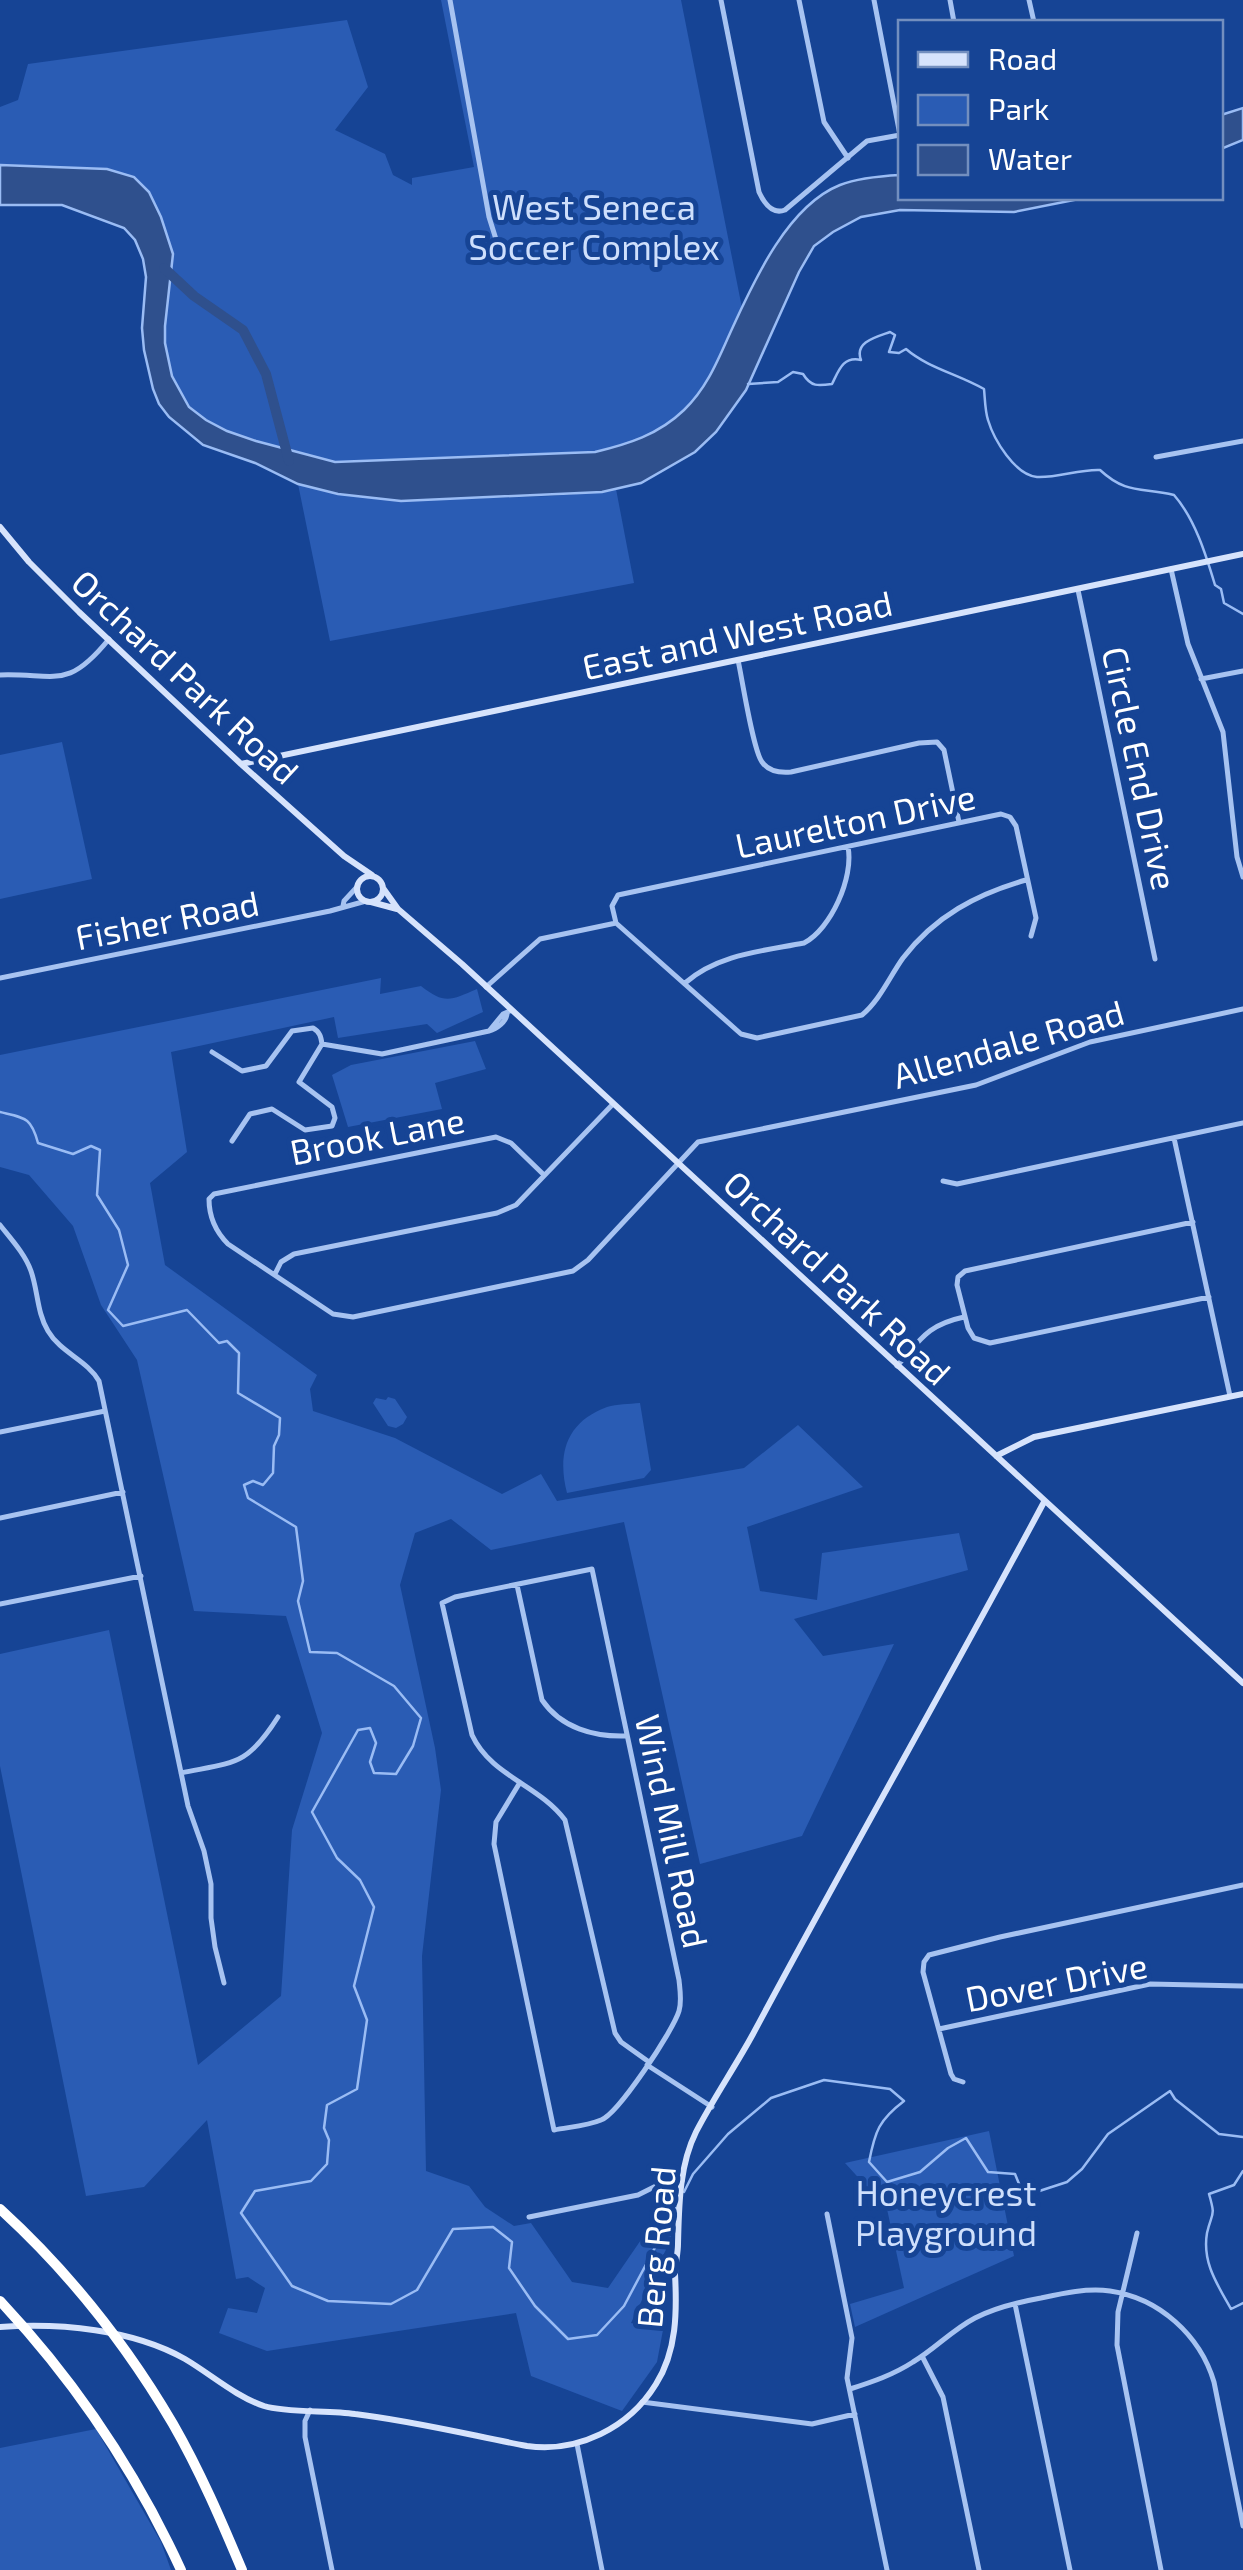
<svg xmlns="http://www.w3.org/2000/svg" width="1243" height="2570" viewBox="0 0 1243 2570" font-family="'Exo 2',sans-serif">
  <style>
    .green { fill: #2a5cb4 }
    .water { fill: #2f508d; stroke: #9abcf4; stroke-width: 2.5 }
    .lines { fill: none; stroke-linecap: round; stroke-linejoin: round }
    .stream { stroke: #9abcf4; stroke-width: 2.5 }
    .river { stroke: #2f508d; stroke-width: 10 }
    .street { stroke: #a7c3f1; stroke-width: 5 }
    .secondary { stroke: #d6e3fc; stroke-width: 6 }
    .highway { stroke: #fff; stroke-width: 10 }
    .labels { text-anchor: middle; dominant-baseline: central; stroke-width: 10; stroke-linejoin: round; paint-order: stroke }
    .park-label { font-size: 35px; fill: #cedffc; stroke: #164495 }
    .street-label { font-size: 35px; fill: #fff; stroke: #164495 }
  </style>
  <rect width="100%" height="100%" fill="#164495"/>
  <!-- green -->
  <path class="green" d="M441,0H681L742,308L712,374L698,395L682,413L662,429L636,442L595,452L335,462L256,441L227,431L206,420L189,407L172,376L165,343L166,299L171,282L161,217L149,192L134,177L107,169L0,165V107L18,100L28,64L347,20L368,87L335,130L385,154L393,175L412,185V178L474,167Z
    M298,484L338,494L401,501L551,496L602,492L616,489L634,583L330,641Z
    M62,742L92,879L0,899V755Z
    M381,978L380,994L421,986C445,1005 451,1000 477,989L483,1012L437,1033L427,1024L338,1038L334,1017L171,1052L187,1152L150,1183L165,1265L317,1375L310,1389L313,1411L395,1438L502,1494L541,1474L557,1501L744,1468L798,1425L863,1487L747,1527L760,1591L817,1600L822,1553L959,1533L968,1570L794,1619L823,1656L894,1644L802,1836L700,1864L624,1522L491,1550L451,1519L415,1533L400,1585L435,1748L441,1790L422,1956L426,2171L469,2186L485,2207L514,2226L531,2223L572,2282L608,2288L669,2199L671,2239L631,2323L663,2330L657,2362L622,2411L531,2376L516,2313L267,2351L219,2333L228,2308L257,2313L265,2288L248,2277L236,2279L207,2120L144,2187L86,2196L0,1766V1654L109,1630L198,2065L281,1996L292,1830L322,1733L286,1616L194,1611L137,1360L101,1305L73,1226L29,1175L0,1167V1055Z
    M475,1041L486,1069L435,1083L442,1109L348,1127L332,1075L351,1065Z
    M388,1397L395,1399L407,1417L403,1424L396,1428L388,1426L373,1403L376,1398L386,1400Z
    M640,1403L651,1470L644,1478L567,1493C557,1454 566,1422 607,1407C617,1404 629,1404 640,1403Z
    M989,2131L1014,2256L855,2327L850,2304L904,2288L887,2209L845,2163Z
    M96,2429L161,2542L171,2570H0V2448Z"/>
  <!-- water -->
  <path class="water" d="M1243,108V140L1221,149V115Z
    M0,165L107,169L134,177L149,192L161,217L173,254L165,326V343L172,376L189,407L206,420L227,431L256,441L335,462L595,452C628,444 658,435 684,410C707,388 718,360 731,331C753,283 787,206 840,185C858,178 881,176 900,175V198H1084L1014,212L900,210L861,217L833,232L814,246L799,272L746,390L716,432L695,452L641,483L602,492L401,501L338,494L298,484L255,463L203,445L169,417L159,404L153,389L144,350L142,328L146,277L143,259L135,240L124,228L62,205H0Z"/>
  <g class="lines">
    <!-- stream -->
    <path class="stream" d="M748,384L778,382L793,372L803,374C811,387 818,386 832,384C839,370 843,356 861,360C854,342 876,337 890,332L895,335L889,352L899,353L906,349C928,368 958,374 984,389C985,399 985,411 988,420C994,440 1015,475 1037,477C1058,478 1079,469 1100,470C1127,495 1142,487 1174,495C1195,519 1206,555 1215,585L1221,589L1224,603L1243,614
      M0,1112C25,1118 31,1117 38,1143L73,1154L91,1146L100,1150L97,1195L119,1230L128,1265L108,1310L123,1326L187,1310L219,1343L227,1341L239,1353L238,1393L280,1418L279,1435L274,1446L273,1473L263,1485L253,1481L244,1485L248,1498L296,1527L303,1581L298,1601L310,1652L337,1653L394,1686L421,1718L413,1746L396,1774L374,1773L370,1762L376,1743L370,1728L358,1730L312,1812L337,1858L360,1880L374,1907L354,1986L367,2020L357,2089L327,2105L324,2128L329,2140L327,2164L311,2181L255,2191L241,2213L292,2286L328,2301L391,2304L417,2290L453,2229L493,2227L512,2242L509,2268L535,2306L568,2339L597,2335L624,2306L676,2208
      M1243,2171L1234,2185L1209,2194C1216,2218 1212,2211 1207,2233C1202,2262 1217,2284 1231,2309L1243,2303
      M684,2192L693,2174L728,2134L771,2098L824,2080L890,2089L904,2101C879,2120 875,2131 869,2162L887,2182L920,2172L948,2148L966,2138L988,2172L1015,2174L1024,2196L1067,2182L1082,2169L1108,2134L1170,2091L1175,2099L1219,2134L1243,2137"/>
    <!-- river -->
    <path class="river" d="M164,268L194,296L243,330L266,374L289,461"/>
    <!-- street -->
    <path class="street" d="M450,0L489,217L500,252
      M721,0L759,192C764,203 772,215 785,210L867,141L900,135
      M799,0L824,122L848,158
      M874,0L900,135
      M950,0L954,22
      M1029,0L1034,22
      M1156,457L1243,441
      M1171,569L1188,644L1223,732L1237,857L1243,877
      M1078,590L1155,959
      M738,660C742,678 753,750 762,762C769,772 780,773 791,772L919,743L937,742L944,750L959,822
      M0,675C56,673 67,691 109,639
      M1201,679L1243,671
      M343,906L344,901L356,888
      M616,923L612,906L618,895L1001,814L1010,817L1016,826L1036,918L1031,936
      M616,923L741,1034L757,1038L862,1015C880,1000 890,976 903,958C935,916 977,894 1026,880
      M0,978L330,911L366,901
      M685,983C718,954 763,951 804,943C831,929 854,877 848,847
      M486,987L540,939L616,923
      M507,1014C506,1022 497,1029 489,1031L503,1014L512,1010
      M322,1044L382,1054L489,1031
      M212,1052L242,1071L266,1066L292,1031L313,1028C320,1032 321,1037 322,1044L299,1082L332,1107L335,1118L332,1126L305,1130L272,1109L250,1114L232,1141
      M1174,1138L1230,1396
      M544,1175L511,1143L496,1137L214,1194L209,1199C209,1216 216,1232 228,1244L333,1314L353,1317L573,1271L588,1260L698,1142L976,1085L1090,1042L1243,1009
      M943,1181L957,1184L1243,1123
      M1193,1222L965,1271L958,1277L957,1285L968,1328L974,1338L990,1343L1209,1297
      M0,1225C11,1239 25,1254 31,1271C38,1291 37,1313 48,1331C61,1353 87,1360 99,1381L188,1806L204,1851L211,1884V1918L215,1947L224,1983
      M275,1274L281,1262L294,1254L497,1213L516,1205L613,1104
      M897,1366C921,1339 927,1325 964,1317
      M0,1432L105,1411
      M0,1518L123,1492
      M517,1585L542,1700C561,1728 594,1737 626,1736
      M0,1604L141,1576
      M181,1773C235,1762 247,1766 278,1717
      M519,1784L496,1822L494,1844L554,2130C569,2127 587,2126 601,2120C618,2114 673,2031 679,2011C682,2001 680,1990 679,1980L592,1569L455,1597L442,1603L472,1735C491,1776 539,1785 565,1820L615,2033L621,2042L649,2062
      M939,2029L1150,1984L1243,1986
      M647,2065L712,2107
      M963,2082L954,2079L951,2074L923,1972L924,1962L929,1955L1000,1937L1243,1885
      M827,2214L852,2338L847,2378L887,2570
      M529,2217L638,2195L658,2185L682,2181
      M1137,2233L1118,2312L1117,2345L1161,2570
      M1015,2304L1070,2570
      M922,2356L943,2397L979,2570
      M850,2389C872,2382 893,2375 913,2362C935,2349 952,2330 975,2318C996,2307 1019,2302 1041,2298C1064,2293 1087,2288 1110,2291C1159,2298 1200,2335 1214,2382L1243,2526
      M642,2402L812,2424L855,2414
      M310,2410L305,2421V2437L332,2570
      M577,2444L602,2570"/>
    <!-- secondary -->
    <path class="secondary" d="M0,527L29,562L79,612L241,764L344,856L372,875
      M241,764L1243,554
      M357 889a13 13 0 1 1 26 0a13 13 0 1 1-26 0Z
      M383,888L398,909L462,964L1243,1683
      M371,902L397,909
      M996,1456L1034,1437L1243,1394
      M0,2327C60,2323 132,2329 185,2359C212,2375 235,2396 264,2406C286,2413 330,2410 355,2414C413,2421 470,2435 527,2446C578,2453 629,2428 656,2384C677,2351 677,2311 675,2274C675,2264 678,2254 678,2244C679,2207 679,2166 696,2132C713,2099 735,2067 753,2034C848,1856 949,1680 1044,1502"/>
    <!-- highway -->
    <path class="highway" d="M0,2209C68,2271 126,2344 173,2424C200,2471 221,2520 242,2570
      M0,2301C75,2381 135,2470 181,2570"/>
  </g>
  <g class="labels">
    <!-- park labels -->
    <g class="park-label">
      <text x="594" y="206">West Seneca<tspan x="594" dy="40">Soccer Complex</tspan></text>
      <text x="946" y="2192">Honeycrest<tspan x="946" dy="40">Playground</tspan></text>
    </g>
    <!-- street labels -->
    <g class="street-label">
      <text transform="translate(737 634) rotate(-12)">East and West Road</text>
      <text transform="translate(186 676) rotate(43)">Orchard Park Road</text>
      <text transform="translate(1141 768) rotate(78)">Circle End Drive</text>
      <text transform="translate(855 820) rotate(-12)">Laurelton Drive</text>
      <text transform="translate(167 919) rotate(-11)">Fisher Road</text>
      <text transform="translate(1008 1043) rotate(-16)">Allendale Road</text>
      <text transform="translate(377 1135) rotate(-11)">Brook Lane</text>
      <text transform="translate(838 1277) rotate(43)">Orchard Park Road</text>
      <text transform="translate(673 1831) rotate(78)">Wind Mill Road</text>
      <text transform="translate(1056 1981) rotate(-11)">Dover Drive</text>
      <text transform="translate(655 2247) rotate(-85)">Berg Road</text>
    </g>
  </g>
  <!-- legend -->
  <rect x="898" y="20" width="325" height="180" fill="#164495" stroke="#738fbf" stroke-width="2.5"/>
  <rect x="918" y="52" width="50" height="15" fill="#d6e3fc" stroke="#738fbf" stroke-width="2.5"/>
  <text x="988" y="70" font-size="30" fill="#ffffff">Road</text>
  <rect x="918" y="95" width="50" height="30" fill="#2a5cb4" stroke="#738fbf" stroke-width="2.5"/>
  <text x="988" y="120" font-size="30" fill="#ffffff">Park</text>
  <rect x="918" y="145" width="50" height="30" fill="#2f508d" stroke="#738fbf" stroke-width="2.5"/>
  <text x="988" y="170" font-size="30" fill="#ffffff">Water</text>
</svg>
